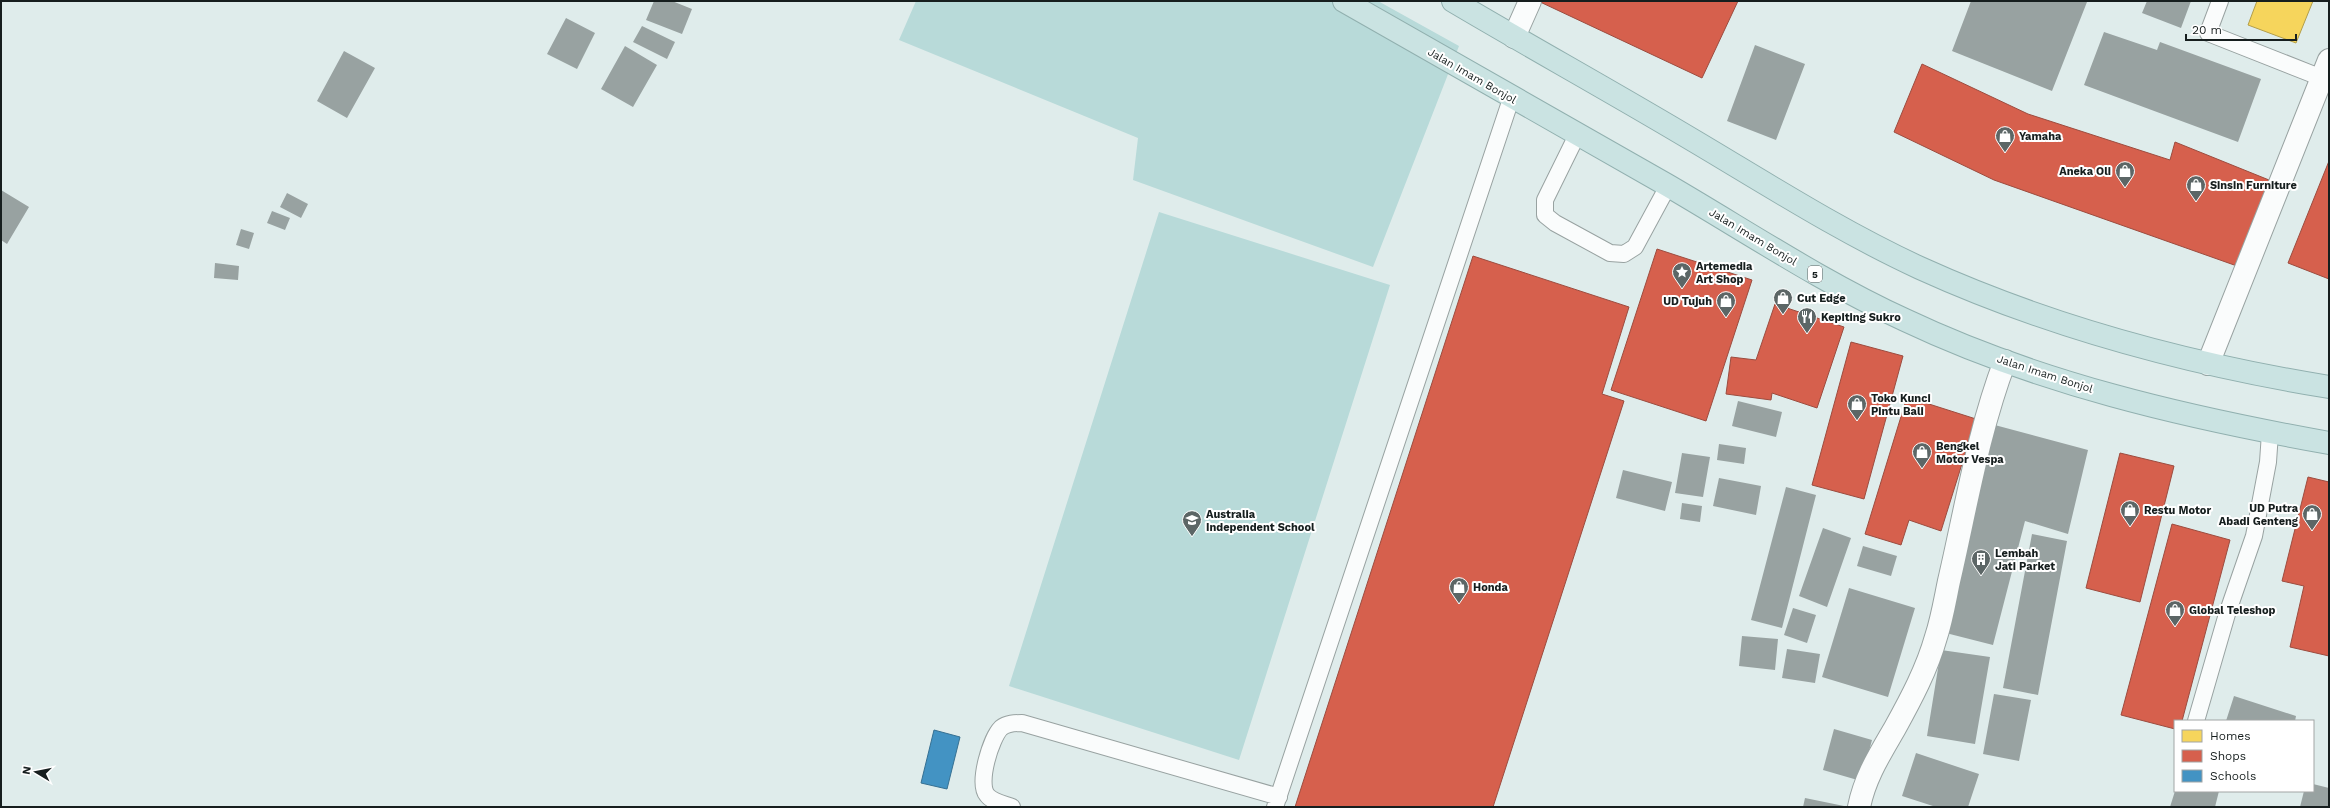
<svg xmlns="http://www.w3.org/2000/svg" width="2330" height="808" viewBox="0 0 2330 808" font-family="'Work Sans',sans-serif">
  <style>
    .green { fill: #b8dad9 }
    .homes { fill: #f6d55c; stroke: #b39e49 }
    .shops { fill: #d6604d; stroke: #9c4c3f }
    .schools { fill: #4393c3; stroke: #367092 }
    .building { fill: #98a2a1 }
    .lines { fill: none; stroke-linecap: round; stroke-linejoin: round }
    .lane-casing { stroke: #98a2a1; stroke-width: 18 }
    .street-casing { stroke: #98a2a1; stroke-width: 24 }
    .highway-casing { stroke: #91b0af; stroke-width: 24 }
    .lane { stroke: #fafcfc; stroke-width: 16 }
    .street { stroke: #fafcfc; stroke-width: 22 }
    .highway { stroke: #cae3e2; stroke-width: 22 }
    .labels { text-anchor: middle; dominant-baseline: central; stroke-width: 4; stroke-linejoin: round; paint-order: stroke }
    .shield { fill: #fff; stroke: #5c6262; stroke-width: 1 }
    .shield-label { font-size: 10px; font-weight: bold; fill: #161e1e }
    .street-label { font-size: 11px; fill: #161e1e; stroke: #fff }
    .poi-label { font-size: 11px; font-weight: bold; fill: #161e1e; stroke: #fff; text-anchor: start }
  </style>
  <rect width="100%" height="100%" fill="#dfeceb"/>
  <!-- green -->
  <path class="green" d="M916,1H1378L1459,46L1373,267L1133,180L1138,138L899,40Z
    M1159,212L1390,285L1239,760L1009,686Z"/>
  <!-- homes -->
  <path class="homes" d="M2257,1H2313L2296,43L2248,25Z"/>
  <!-- shops -->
  <path class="shops" d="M1538,1H1738L1702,78Z
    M1922,64L2028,114L2170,160L2175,142L2269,180L2237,266L1994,180L1894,132Z
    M2329,161V279L2288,263Z
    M1657,249L1752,280L1706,421L1611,390Z
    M1473,256L1629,307L1602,394L1624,401L1493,807H1295Z
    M1775,304L1844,327L1817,408L1772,393L1771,400L1726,394L1731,357L1756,360Z
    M1851,342L1903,356L1864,499L1812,485Z
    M1907,397L1976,419L1941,531L1909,520L1901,545L1865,534Z
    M2120,453L2174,466L2140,602L2086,588Z
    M2308,477L2329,482V656L2290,647L2304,586L2282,581Z
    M2172,524L2230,540L2182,721H2175V729L2121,715Z"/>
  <!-- schools -->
  <path class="schools" d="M934,730L960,737L947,789L921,783Z"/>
  <!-- building -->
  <path class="building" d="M654,1H672L692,9L682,34L646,20Z
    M1971,1L2087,2L2052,91L1952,51Z
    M2147,1H2191L2181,28L2142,13Z
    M566,18L595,33L577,69L547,54Z
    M642,26L675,42L667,59L633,42Z
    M2104,32L2157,50L2160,42L2261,79L2238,142L2084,85Z
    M1755,45L1805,64L1776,140L1727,121Z
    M625,46L657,65L633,107L601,89Z
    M344,51L375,68L347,118L317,101Z
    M1,190L29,207L7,244L1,240Z
    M287,193L308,204L301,218L280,207Z
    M272,211L290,218L285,230L267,223Z
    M241,229L254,233L249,249L236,245Z
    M215,263L239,266L238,280L214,278Z
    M1738,401L1782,412L1776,437L1732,426Z
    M1991,424L2088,450L2068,534L2025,521L1993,645L1938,631Z
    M1719,444L1746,448L1744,464L1717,460Z
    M1682,453L1710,457L1703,497L1675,493Z
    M1623,470L1672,482L1665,511L1616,498Z
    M1719,478L1761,486L1756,515L1713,506Z
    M1786,487L1816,495L1782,628L1751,620Z
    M1682,503L1702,506L1700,522L1680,519Z
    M1823,528L1851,538L1827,607L1799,596Z
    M2032,534L2067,541L2038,695L2003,688Z
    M1863,546L1897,556L1891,576L1857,566Z
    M1849,588L1915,608L1888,697L1822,677Z
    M1793,608L1816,615L1807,643L1784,635Z
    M1742,636L1778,639L1775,670L1739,666Z
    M1787,649L1820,654L1815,683L1782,678Z
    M1941,650L1990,657L1975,744L1927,736Z
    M1994,694L2031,700L2019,761L1983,754Z
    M2234,696L2296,716L2295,721H2226Z
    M1834,729L1872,740L1861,781L1823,770Z
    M1916,753L1979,774L1968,807H1936L1902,796Z
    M2313,784L2329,788V807H2300L2304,791H2313Z
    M2175,791H2219L2215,807H2170Z
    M1805,798L1844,806V807H1803Z"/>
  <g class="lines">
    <!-- lane casing -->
    <g class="lane-casing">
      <path id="lane" d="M2220,1L2208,33L2322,78
        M1577,135L1545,200V215L1555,223L1610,253L1624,254L1635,247L1668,186
        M2196,721L2227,614L2254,536L2268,462L2270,433
        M1012,807C1004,804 992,802 987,795C977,783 991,738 1001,728C1007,723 1015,723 1022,723L1279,797
        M1275,807L1511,99"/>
    </g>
    <!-- street casing -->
    <g class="street-casing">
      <path id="street" d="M1514,37L1530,1
        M2208,364L2329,60
        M1859,807C1865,777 1880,754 1895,728C1911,699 1927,669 1936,637C1942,619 1945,600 1949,581C1966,508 1978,432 2005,361"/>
    </g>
    <!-- highway casing -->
    <g class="highway-casing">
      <path id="highway" d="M1344,1C1451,63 1559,124 1667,185C1746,231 1822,282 1905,320C2038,383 2184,417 2329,443
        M1453,1C1534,49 1616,94 1696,142C1770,186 1842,232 1920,268C2050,327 2188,364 2329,387"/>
    </g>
    <!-- lane -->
    <use href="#lane" class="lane"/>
    <!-- street -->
    <use href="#street" class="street"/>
    <!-- highway -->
    <use href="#highway" class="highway"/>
  </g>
  <!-- icons -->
  <defs>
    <g id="shop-pin" transform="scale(1)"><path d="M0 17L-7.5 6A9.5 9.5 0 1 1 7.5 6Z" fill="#5c6666" stroke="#fff"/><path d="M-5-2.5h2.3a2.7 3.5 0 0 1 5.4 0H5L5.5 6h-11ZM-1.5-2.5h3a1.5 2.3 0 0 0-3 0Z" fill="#fff"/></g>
    <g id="sight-pin" transform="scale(1)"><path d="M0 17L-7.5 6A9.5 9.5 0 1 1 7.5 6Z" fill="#5c6666" stroke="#fff"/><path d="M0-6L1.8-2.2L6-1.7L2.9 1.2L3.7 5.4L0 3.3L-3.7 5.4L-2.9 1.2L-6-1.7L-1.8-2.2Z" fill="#fff"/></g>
    <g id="restaurant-pin" transform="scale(1)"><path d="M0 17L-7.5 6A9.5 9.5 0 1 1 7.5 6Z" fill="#5c6666" stroke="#fff"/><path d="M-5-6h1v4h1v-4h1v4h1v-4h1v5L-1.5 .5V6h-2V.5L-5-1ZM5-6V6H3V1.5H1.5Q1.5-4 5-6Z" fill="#fff"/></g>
    <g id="school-pin" transform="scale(1)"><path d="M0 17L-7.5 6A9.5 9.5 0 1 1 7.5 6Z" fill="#5c6666" stroke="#fff"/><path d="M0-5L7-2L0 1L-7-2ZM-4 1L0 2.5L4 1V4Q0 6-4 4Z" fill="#fff"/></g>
    <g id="building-pin" transform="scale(1)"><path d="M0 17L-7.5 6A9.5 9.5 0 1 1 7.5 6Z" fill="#5c6666" stroke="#fff"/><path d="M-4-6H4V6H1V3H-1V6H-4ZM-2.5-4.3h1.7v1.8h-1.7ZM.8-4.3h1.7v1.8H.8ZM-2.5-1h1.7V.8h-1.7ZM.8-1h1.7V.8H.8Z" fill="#fff"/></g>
  </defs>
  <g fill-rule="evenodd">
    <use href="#shop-pin" x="2005" y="136"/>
    <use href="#shop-pin" x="2125" y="171"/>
    <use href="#shop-pin" x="2196" y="185"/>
    <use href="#sight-pin" x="1682" y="272"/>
    <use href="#shop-pin" x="1783" y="298"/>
    <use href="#shop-pin" x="1726" y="301"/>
    <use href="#restaurant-pin" x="1807" y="317"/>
    <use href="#shop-pin" x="1857" y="404"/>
    <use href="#shop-pin" x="1922" y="452"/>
    <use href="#shop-pin" x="2130" y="510"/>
    <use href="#shop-pin" x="2312" y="514"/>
    <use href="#school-pin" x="1192" y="520"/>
    <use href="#building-pin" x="1981" y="559"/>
    <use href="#shop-pin" x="1459" y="587"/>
    <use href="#shop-pin" x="2175" y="610"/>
  </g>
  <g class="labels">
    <!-- shield labels -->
    <rect class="shield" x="1808" y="266" width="14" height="16" rx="3"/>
    <g class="shield-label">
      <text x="1815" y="274">5</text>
    </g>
    <!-- street labels -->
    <g class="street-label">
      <text transform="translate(1472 76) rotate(30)">Jalan Imam Bonjol</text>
      <text transform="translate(1753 237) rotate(31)">Jalan Imam Bonjol</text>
      <text transform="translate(2045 374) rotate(18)">Jalan Imam Bonjol</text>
    </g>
    <!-- poi labels -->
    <g class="poi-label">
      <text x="2019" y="136">Yamaha</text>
      <text x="2111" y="171" text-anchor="end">Aneka Oli</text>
      <text x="2210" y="185">Sinsin Furniture</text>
      <text x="1696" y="266">Artemedia<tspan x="1696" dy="13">Art Shop</tspan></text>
      <text x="1797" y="298">Cut Edge</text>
      <text x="1712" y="301" text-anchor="end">UD Tujuh</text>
      <text x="1821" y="317">Kepiting Sukro</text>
      <text x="1871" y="398">Toko Kunci<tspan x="1871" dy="13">Pintu Bali</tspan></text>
      <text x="1936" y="446">Bengkel<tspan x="1936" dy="13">Motor Vespa</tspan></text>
      <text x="2298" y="508" text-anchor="end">UD Putra<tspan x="2298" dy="13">Abadi Genteng</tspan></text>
      <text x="2144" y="510">Restu Motor</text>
      <text x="1206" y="514">Australia<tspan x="1206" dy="13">Independent School</tspan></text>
      <text x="1995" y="553">Lembah<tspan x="1995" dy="13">Jati Parket</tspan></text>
      <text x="1473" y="587">Honda</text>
      <text x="2189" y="610">Global Teleshop</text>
    </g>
  </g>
  <!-- border -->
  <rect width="2330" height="808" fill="none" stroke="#161e1e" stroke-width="4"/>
  <!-- legend -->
  <rect x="2174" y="720" width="140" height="72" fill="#ffffff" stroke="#a2a5a5"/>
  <rect x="2182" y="730" width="20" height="12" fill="#f6d55c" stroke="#a2a5a5"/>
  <text x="2210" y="740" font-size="12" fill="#161e1e">Homes</text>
  <rect x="2182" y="750" width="20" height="12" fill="#d6604d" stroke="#a2a5a5"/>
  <text x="2210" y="760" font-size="12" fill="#161e1e">Shops</text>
  <rect x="2182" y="770" width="20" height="12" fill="#4393c3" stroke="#a2a5a5"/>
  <text x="2210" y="780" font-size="12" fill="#161e1e">Schools</text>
  <!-- north arrow -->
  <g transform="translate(36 772) rotate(280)" stroke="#ffffff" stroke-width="3" paint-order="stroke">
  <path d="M0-3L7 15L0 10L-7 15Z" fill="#161e1e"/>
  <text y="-6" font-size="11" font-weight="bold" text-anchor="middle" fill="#161e1e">N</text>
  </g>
  <!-- scale -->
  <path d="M2186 34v6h110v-6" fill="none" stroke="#161e1e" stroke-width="2"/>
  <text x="2192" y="34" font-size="12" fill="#161e1e" stroke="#ffffff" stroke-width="3" paint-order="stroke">20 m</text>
</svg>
